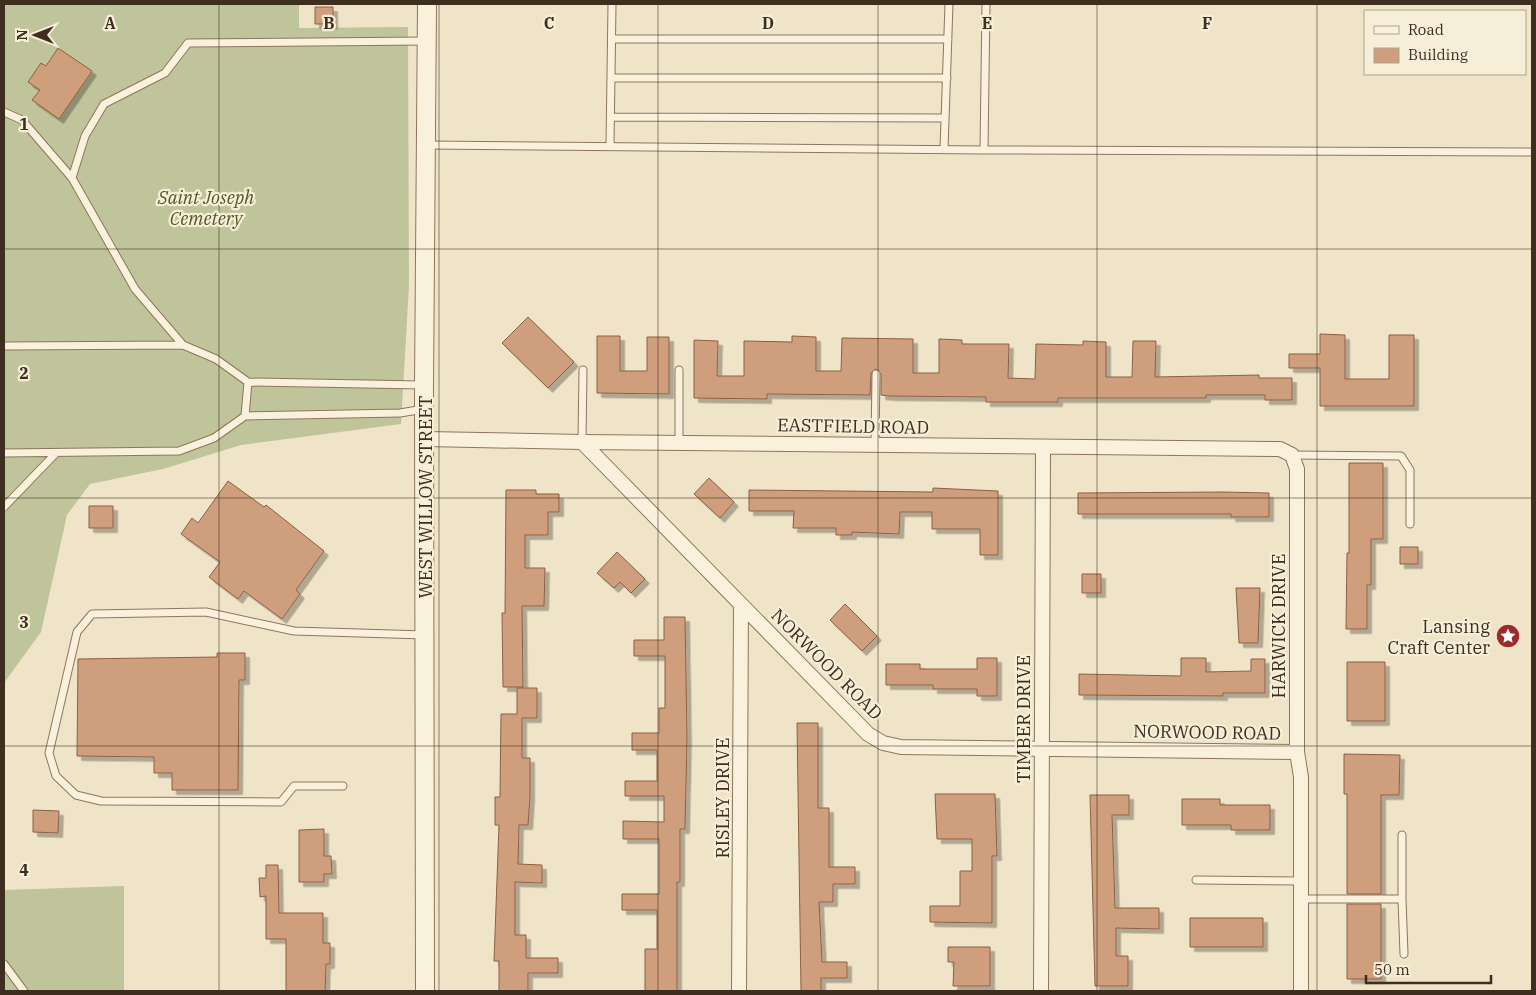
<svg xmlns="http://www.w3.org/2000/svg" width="1536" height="995" viewBox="0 0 1536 995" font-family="'IBM Plex Serif',serif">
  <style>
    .cemetery { fill: #bfc49a }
    .building { fill: #cf9f7d; stroke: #8d5f41; filter: url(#shadow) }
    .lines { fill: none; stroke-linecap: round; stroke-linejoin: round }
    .service-casing { stroke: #8d765c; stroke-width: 9 }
    .minor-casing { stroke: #8d765c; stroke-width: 16 }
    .tertiary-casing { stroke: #8d765c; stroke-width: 20 }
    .service { stroke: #faf1dc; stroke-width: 7 }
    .minor { stroke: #faf1dc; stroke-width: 14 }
    .tertiary { stroke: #faf1dc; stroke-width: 18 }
    .grid { fill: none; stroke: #3d2e20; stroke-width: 1; stroke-opacity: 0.55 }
    .labels { text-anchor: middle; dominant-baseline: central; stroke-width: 4.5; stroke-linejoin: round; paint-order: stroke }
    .park-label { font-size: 18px; font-style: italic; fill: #4d5a26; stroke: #f7eed8 }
    .street-label { font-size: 18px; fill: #3d2e20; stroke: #f7eed8 }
    .poi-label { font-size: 18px; fill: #3d2e20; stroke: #f7eed8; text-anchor: end }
    .grid-label { font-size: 16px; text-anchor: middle; font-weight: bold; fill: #3d2e20; stroke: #f7eed8; stroke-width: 4.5; stroke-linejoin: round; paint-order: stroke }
  </style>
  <defs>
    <filter id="shadow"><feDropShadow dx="4.5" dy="4.5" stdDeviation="0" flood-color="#0004"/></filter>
  </defs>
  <rect width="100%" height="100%" fill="#f0e4c8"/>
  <!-- cemetery -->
  <path class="cemetery" d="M4,4H299V28L408,27L409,286L401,424L241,445L163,469L90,484L67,515L41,632L4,683Z
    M124,886V991H4V890Z"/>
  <!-- building -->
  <path class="building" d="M315,7H333V24H315Z
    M58,48L92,71L59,119L32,100L40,90L28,82L41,63L46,66Z
    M528,317L574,362L548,388L502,343Z
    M1320,334L1345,335V379H1389V335H1414V406H1320V368H1289V354H1320Z
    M597,336H620V371H647V337H669V394L597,393Z
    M792,336L816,337V371H841L842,338L913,339V373H939V339L962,340V344H1009L1008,378L1035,379L1036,344L1083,345V341L1106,342V377H1132L1133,341H1156L1155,377L1259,375V378H1292V400H1265V395H1206V398H1058V402H986V397L889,396L881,395V374L876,369L871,373L870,395L767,394V399L694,398V340L718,341L717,376H744V341L792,342Z
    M1349,463H1383V539H1371V585H1367V629H1346L1347,553H1349Z
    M709,478L734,502L720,518L694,494Z
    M228,481L264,507L266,505L324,551L296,590L300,594L282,619L244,591L238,599L209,577L220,562L181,534L192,518L198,523Z
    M933,488L998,491V555H980V529H932V512H900L899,534L852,532V535H836V528H793L794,511H749V490L933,492Z
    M506,490H536V494H559V512H548V535H525V568H545L544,606H522L523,687H503L502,613H505Z
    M1222,492L1269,493V517H1231V514H1078V493Z
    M89,506H113V528H89Z
    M1400,547H1418V564H1400Z
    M617,552L645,579L631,593L620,582L614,588L597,573Z
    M1082,574H1101V593H1082Z
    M1236,588H1260L1258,643H1239Z
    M845,604L877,636L862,651L830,620Z
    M664,617H685L687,738L685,829H680V882H677V991H645V949H657V910H622V894H659V839H623V821L664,822V796H625V781H657V750H632V733H659V708H665V656H634V640H664Z
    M217,653H245V680H239L238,790H172V773H154V757L77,756L78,659L217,657Z
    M977,658H997V696H977V689H933V685H886V664H920V669H977Z
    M1181,658H1206V672L1251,671V659H1265V693H1223V696L1079,695V674L1181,676Z
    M1347,662H1385V721H1347Z
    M517,688H537V718H522V758H530V797L528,825H519L518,864L542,865V883L515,882V935H526V958H558V973H528V991H499V961H494L499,825H495V797H500L501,714H517Z
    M797,723H818V808H829V867H855V884H833V902H819L822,962H847V978H821V991H801Z
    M1344,754L1400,755L1399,795H1381V894H1347V794H1344Z
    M935,794H995L997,856H992V923L930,922V906H960V871H972V839H937Z
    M1090,795H1129V815H1112L1115,908H1159V929L1116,928V956H1128V986H1095Z
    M1182,799H1220V805H1270V830H1231V825H1182Z
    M33,810L59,811L58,833L33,832Z
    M324,829V856H331L332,874H324V882H299V830Z
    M266,865H278L279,913H323V943H330V964H326L325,991H286V939H266V896L260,897L259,878H266Z
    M1347,904H1381V979H1347Z
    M1190,918H1263V947H1190Z
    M948,947H990V986H953L954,962H948Z"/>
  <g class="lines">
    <!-- service casing -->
    <g class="service-casing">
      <path id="service" d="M986,4L984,150L1532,152
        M612,39H948
        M611,78H947
        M4,112L22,120L72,178L135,289L183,345L216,359L248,382L422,385
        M611,117L945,118
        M427,145L984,150
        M610,146L612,4
        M944,149L949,4
        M72,178L85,136L104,104L165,73L188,43L426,41
        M4,346L183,345
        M679,370V443
        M245,416L248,382
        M582,442L583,370
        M875,445L876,374
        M4,453L179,451L214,438L245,416L400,413L424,409
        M1292,455L1401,456L1410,470V524
        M4,507L56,453
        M343,786H294L281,802L101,801L76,795L56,776L49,753L77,632L92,614L206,612L294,631L425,635
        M1402,835V899
        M1196,880L1301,881
        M1301,899H1402L1404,954
        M4,964L24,991"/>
    </g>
    <!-- minor casing -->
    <g class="minor-casing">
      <path id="minor" d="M425,439L582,442L1280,449L1292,455L1297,469V752L1301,777V991
        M582,442L868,734L883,743L901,747L1297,752
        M739,991L741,605
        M1041,991L1043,447"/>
    </g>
    <!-- tertiary casing -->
    <g class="tertiary-casing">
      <path id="tertiary" d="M425,991L424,385L427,4"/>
    </g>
    <!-- service -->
    <use href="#service" class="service"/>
    <!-- minor -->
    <use href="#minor" class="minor"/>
    <!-- tertiary -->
    <use href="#tertiary" class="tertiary"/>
  </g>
  <!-- grid -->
  <path class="grid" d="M219,4V991M439,4V991M658,4V991M878,4V991M1097,4V991M1317,4V991M4,249H1532M4,498H1532M4,746H1532"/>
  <!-- icons -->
  <defs>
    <g id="sight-disc" transform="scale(1.25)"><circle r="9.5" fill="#9e2a2b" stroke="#f7eed8"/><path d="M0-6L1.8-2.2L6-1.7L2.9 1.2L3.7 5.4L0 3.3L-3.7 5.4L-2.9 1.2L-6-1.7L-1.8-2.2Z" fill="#fff"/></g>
  </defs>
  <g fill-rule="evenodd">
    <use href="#sight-disc" x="1508" y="636"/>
  </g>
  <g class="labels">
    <!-- park labels -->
    <g class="park-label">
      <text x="206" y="197">Saint Joseph<tspan x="206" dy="21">Cemetery</tspan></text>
    </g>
    <!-- street labels -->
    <g class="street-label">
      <text transform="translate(853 426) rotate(1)">EASTFIELD ROAD</text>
      <text transform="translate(425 497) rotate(-90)">WEST WILLOW STREET</text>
      <text transform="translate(1278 626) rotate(-90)">HARWICK DRIVE</text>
      <text transform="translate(827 664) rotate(45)">NORWOOD ROAD</text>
      <text transform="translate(1023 719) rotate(-90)">TIMBER DRIVE</text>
      <text transform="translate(1207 732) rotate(1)">NORWOOD ROAD</text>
      <text transform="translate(722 798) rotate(-90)">RISLEY DRIVE</text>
    </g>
    <!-- poi labels -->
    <g class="poi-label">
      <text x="1490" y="626">Lansing<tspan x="1490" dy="21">Craft Center</tspan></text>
    </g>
  </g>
  <g class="grid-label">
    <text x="110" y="29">A</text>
    <text x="329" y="29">B</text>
    <text x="549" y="29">C</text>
    <text x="768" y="29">D</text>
    <text x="987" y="29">E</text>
    <text x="1207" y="29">F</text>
    <text x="24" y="130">1</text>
    <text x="24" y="379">2</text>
    <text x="24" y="628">3</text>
    <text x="24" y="876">4</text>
  </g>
  <!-- border -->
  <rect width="1536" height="995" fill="none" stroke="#3d2e20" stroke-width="10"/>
  <!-- legend -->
  <rect x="1364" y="10" width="162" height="65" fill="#f7eed8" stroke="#ada18e"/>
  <rect x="1374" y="26" width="25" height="8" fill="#faf1dc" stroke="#ada18e"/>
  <text x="1408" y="35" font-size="15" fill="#3d2e20">Road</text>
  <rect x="1374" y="48" width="25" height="15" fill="#cf9f7d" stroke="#ada18e"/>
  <text x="1408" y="60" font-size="15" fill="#3d2e20">Building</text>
  <!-- north arrow -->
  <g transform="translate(35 35) rotate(270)" stroke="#f7eed8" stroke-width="4" paint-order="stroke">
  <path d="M0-4L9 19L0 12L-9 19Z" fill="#3d2e20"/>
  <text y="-8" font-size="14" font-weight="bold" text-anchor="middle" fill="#3d2e20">N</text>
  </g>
  <!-- scale -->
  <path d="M1366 975v8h125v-8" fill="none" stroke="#3d2e20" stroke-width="2.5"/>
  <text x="1374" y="975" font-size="15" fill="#3d2e20" stroke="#f7eed8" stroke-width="4" paint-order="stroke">50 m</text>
</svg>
